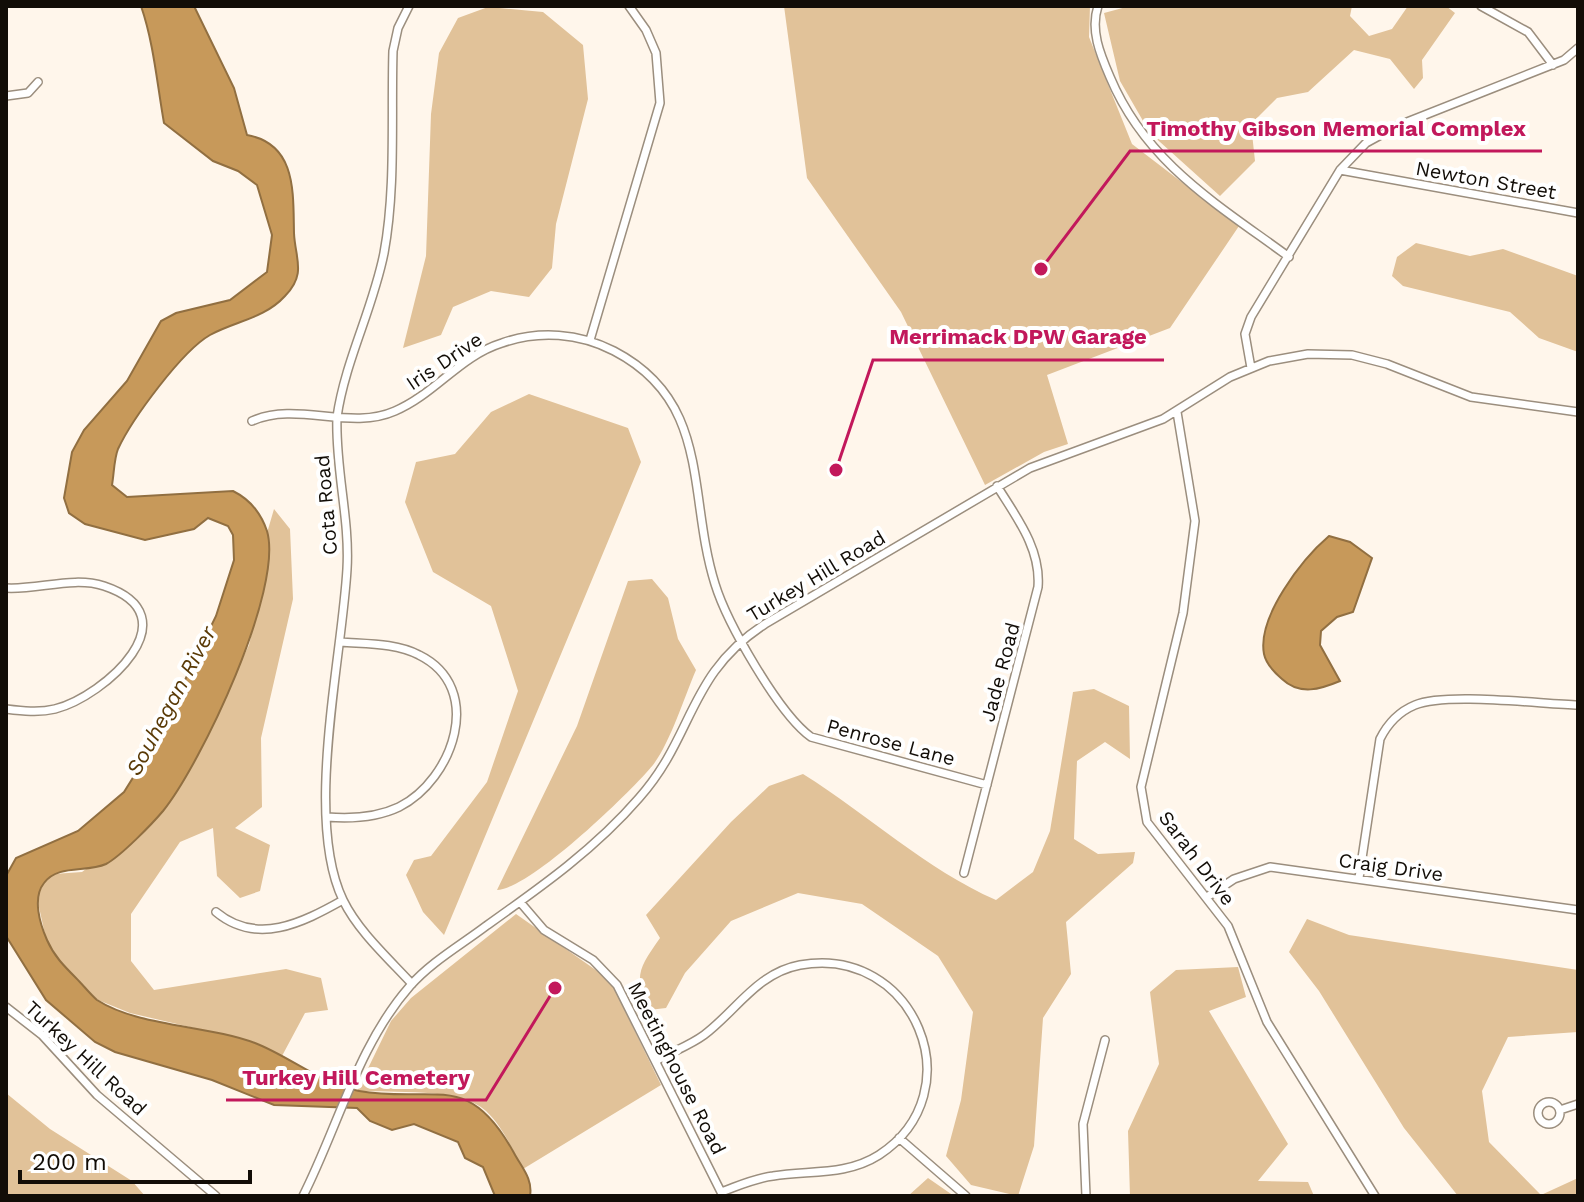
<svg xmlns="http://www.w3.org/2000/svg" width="1584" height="1202" viewBox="0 0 1584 1202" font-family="'Work Sans',sans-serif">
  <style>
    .green { fill: #e1c299 }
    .water { fill: #c7995a; stroke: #916f41; stroke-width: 2 }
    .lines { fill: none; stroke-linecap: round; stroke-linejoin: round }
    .street-casing { stroke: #9b8e7e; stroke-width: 10 }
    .street { stroke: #fff; stroke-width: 7 }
    .labels { text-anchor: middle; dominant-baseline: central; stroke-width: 8; stroke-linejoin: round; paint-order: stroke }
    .street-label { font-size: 20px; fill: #120d07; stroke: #fff }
    .water-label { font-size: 22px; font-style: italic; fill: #5a3a06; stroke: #fff }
    .leader { fill: none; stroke: #c2185b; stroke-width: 3 }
    .callout-dot { fill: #c2185b; stroke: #fff; stroke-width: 3 }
    .callout-label { font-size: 22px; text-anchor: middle; font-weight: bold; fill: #c2185b; stroke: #fff; stroke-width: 8; stroke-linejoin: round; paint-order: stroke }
  </style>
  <rect width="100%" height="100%" fill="#fff6eb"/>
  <!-- green -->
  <path class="green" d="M784,6H1090L1089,37L1132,144L1239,226L1170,328L1047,375L1068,444L1044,452L985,485L901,312L807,178Z
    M1130,6H1352L1350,16L1369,36L1392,29L1408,6H1446L1455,13L1422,60L1423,78L1414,89L1390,59L1354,50L1308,92L1277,98L1251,124L1255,161L1220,196L1150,133L1120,81L1104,13Z
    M488,7L543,12L583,45L588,99L556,224L552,268L529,297L491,291L453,307L441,335L403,348L426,256L431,114L439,53L458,18Z
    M1416,243L1470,256L1503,249L1578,276V352L1539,338L1510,312L1403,286L1392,276L1397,257Z
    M529,394L628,428L641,462L444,935L423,912L406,875L414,860L431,856L487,782L518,691L491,606L433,572L405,502L416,462L455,454L491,412Z
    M274,509L290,529L293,599L261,738L262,807L235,828L270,845L260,891L240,898L217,876L213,828L180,842L131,914V961L154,990L286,969L321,978L328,1010L305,1013L282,1056L254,1042L130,1013L98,1000L59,962L46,939L37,898L43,883L54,874L82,872L163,811L189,771L249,645L268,566L267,533Z
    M652,579L668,598L678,639L696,670C684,698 670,743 653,765C629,794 530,889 497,890L577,726L628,581Z
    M1094,689L1129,706L1130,759L1105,742L1077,761L1074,839L1098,854L1135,852L1133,863L1066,922L1071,974L1043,1018L1034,1146L1018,1196L971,1185L946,1156L961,1100L973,1012L938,956L862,904L798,893L731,921L685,973L666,1008L649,1010C633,976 639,968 660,938L646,915L731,822L769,786L803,774C869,815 925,869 996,900L1033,872L1050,831L1073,692Z
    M516,914L610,980L661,1085L523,1169C512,1149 503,1127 486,1111C460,1087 391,1093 357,1091L391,1021L411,998Z
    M1307,919L1349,935L1578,970V1032L1508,1037L1482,1091L1489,1142L1541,1195L1578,1178V1196H1458L1404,1128L1319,991L1289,952Z
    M1238,967L1246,997L1209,1011L1288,1144L1258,1181L1308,1182L1314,1196H1130L1128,1131L1159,1064L1150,992L1176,970Z
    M6,1093L50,1129L132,1181L145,1196H6Z
    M928,1178L954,1196H908Z"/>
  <!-- water -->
  <path class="water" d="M141,6H194L234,88L247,135C297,144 293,193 294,233C295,258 307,274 285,296C264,319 235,321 210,335C182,351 132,419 118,449C114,459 114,474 112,485L127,497L233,491C249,499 261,513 267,531C284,589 201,764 163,811C152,824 121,856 106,864C86,873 58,864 44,883C32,898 40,924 47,940C54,956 64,966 76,978C83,985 90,994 97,1000C139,1027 208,1025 255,1043C289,1056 323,1085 359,1091C436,1104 468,1069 514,1153C522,1168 533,1179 530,1196H495L483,1167L465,1158L458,1142L414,1124L392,1130L370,1121L357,1108L274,1105L212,1080L115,1052L95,1042L46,1000L6,936V876L16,858L78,831L124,792L154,744L216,616L234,560L233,535L228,526L208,518L194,529L145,540L85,524L69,513L64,498L72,452L84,430L127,381L161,321L176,313L230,300L267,272L272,235L257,185L238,171L213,161L164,123C157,84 154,44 141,6Z
    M1329,536L1350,542L1372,558L1353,612L1337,617L1321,631L1320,645L1340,681C1321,689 1300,696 1282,679C1275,673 1266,664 1264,654C1257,617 1302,559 1329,536Z"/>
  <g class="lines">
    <!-- street casing -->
    <g class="street-casing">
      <path id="street" d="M409,6L398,28L393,51C391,117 396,188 384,253C373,309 345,361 337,417C335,468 350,519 347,569C342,658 304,819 343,900C358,931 388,958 412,984
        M1098,6C1090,30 1100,54 1110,77C1146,163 1217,204 1289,257
        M1481,6L1528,32L1553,65
        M6,96L28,93L38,82
        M1340,170L1578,213
        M590,340L660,103L656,53L646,30L629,6
        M1251,368L1245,334L1251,317L1340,170L1366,143L1397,126L1564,60L1578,48
        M1177,412L1195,521L1183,613L1141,787L1147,822L1228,926L1267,1022L1375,1196
        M252,421C297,401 350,431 395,411C435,394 460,356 502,343C539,330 579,333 614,351C712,402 687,495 715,584C727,623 779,714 811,737L987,785
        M6,588C38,590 73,576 104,586C194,616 105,696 55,709C39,713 22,711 6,709
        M327,817C352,819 376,818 399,807C453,780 486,688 419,655C396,643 367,644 341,642
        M964,873L1038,587C1041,549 1017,518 997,486
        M1359,878L1380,739C1388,723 1398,712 1415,705C1446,692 1540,704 1578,705
        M1207,897L1234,879L1270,867L1578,910
        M520,902L544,930L593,960L617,985L722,1194
        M216,912C257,946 302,923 343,900
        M6,1007L42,1035L97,1095L216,1196
        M656,1061C671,1052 689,1046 704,1035C736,1011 757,973 800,965C914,944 976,1092 879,1155C846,1176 809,1170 773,1176C755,1178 738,1186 721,1192
        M1538 1113a11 11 0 1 1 22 0a11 11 0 1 1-22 0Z
        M1560,1110L1578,1104
        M899,1138L966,1196
        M303,1196C338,1127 358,1045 410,986C431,962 461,945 486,926C541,887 595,849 639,798C695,735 687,675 765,624L1030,468L1163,419L1230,377L1269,361L1308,354L1352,355L1387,364L1471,397L1578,412
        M1086,1196L1083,1124L1105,1040"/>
    </g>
    <!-- street -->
    <use href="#street" class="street"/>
  </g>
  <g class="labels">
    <!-- street labels -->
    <g class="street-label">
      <text transform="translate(1486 180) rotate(10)">Newton Street</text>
      <text transform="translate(444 361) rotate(-34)">Iris Drive</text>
      <text transform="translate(326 505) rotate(-95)">Cota Road</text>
      <text transform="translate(816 576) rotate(-31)">Turkey Hill Road</text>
      <text transform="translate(1000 672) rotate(-75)">Jade Road</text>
      <text transform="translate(891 742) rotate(15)">Penrose Lane</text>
      <text transform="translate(1197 858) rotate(53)">Sarah Drive</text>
      <text transform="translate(1391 867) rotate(8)">Craig Drive</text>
      <text transform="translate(86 1058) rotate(43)">Turkey Hill Road</text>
      <text transform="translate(677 1068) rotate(63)">Meetinghouse Road</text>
    </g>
    <!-- water labels -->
    <g class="water-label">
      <text transform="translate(171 701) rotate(-62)">Souhegan River</text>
    </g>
  </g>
  <!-- callouts -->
  <path class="leader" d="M1041 269L1130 151H1542M836 470L873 360H1164M555 988L486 1100H226"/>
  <g class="callout-dot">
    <circle cx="1041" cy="269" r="8"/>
    <circle cx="836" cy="470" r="8"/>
    <circle cx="555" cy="988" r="8"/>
  </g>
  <g class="callout-label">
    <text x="1336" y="136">Timothy Gibson Memorial Complex</text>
    <text x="1018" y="344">Merrimack DPW Garage</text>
    <text x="356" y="1085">Turkey Hill Cemetery</text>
  </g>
  <!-- border -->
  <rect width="1584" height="1202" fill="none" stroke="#120d07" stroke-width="16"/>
  <!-- scale -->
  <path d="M20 1170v12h230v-12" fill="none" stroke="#120d07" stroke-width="4"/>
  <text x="32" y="1170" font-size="24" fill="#120d07" stroke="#ffffff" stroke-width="6" paint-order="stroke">200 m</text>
</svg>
